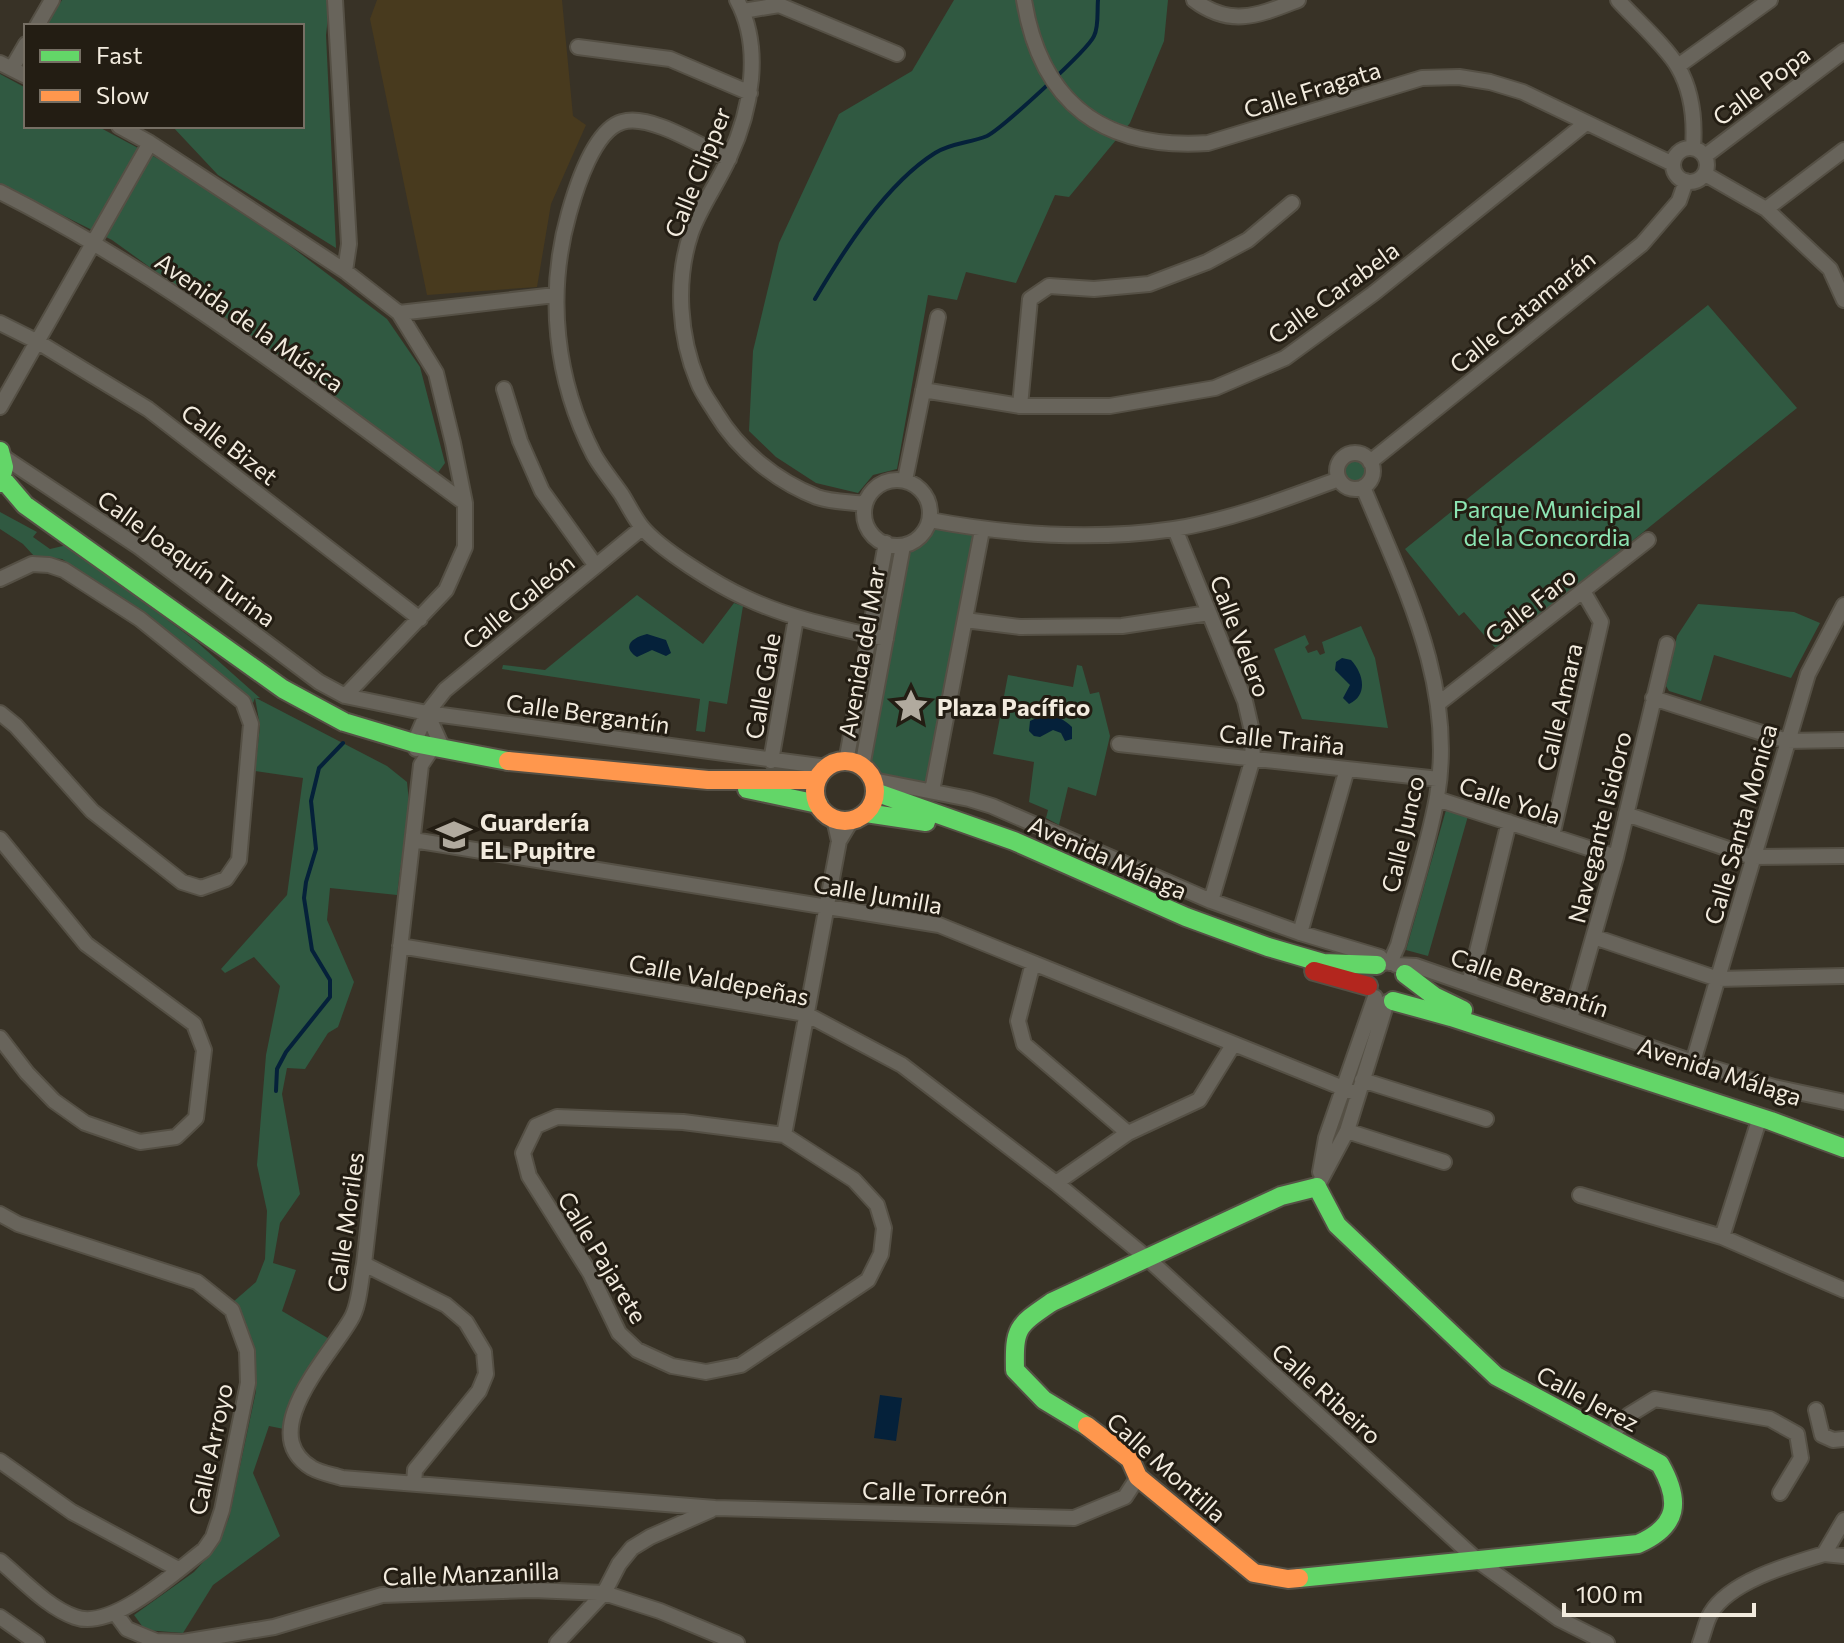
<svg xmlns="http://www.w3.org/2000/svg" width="1844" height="1643" viewBox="0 0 1844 1643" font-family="Commissioner,sans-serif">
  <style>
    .built { fill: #483a1e }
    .green { fill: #305941 }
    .water { fill: #05213a }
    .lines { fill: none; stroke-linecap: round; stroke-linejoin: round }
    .stream { stroke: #05213a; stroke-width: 4 }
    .street-casing { stroke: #555045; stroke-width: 18 }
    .fast-casing { stroke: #555045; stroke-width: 22 }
    .slow-casing { stroke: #555045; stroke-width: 22 }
    .jam-casing { stroke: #555045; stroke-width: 22 }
    .street { stroke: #68645b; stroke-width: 14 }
    .fast { stroke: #63d668; stroke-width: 18 }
    .slow { stroke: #ff974d; stroke-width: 18 }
    .jam { stroke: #b3261e; stroke-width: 18 }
    .labels { text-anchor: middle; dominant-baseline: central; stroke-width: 6; stroke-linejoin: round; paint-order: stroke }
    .street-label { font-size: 24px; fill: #f2ebde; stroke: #231d13 }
    .park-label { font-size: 24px; fill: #8ce5b3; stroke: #231d13 }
    .poi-label { font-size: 24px; font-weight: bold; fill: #f2ebde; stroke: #231d13; text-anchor: start }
  </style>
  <rect width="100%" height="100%" fill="#383226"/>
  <!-- built -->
  <path class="built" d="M377,0H562L573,116L586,125L551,204L537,287L427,295L370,19Z"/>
  <!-- green -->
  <path class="green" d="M62,0H330L326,35L336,248L218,175L172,126H302V26H46Z
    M954,0H1168L1164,41L1130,123L1069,197L1055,195L1016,283L966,272L957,300L928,295L897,469L873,475L858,493L816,483L776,457L749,431L753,351L779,243L839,114L912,71Z
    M0,74L26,88V126H97L166,163L285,242L387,319L420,367L445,463L437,474L112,240L0,184Z
    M1708,305L1797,408L1497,650L1464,612L1459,616L1405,549Z
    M1343 471a11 11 0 1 1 22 0a11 11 0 1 1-22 0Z
    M0,512L37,532L33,537L50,549L67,545L197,642L260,698H256L387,766L407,782L409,802L397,895L330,888L327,920L354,982L338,1027L328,1033L305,1069L287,1068L282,1094L300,1194L280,1223L273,1263L296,1270L282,1311L331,1340L292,1400L284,1429L269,1426L253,1473L280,1536L213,1585L183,1633L145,1630L134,1615L194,1572L214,1550L229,1518L256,1391L252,1339L233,1302L256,1282L265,1259L267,1211L257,1165L266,1055L280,986L254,957L225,973L221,969L287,895L303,778L255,771L260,726L255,698L253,703L149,615L62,559L34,556L23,544L0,529Z
    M932,524L977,534L930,787L875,777L866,766L906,549L922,539Z
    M637,595L703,644L734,603L743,606L727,704L709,701L705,732L696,731L700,699L502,669L503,665L545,670Z
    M1698,604L1794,612L1820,623L1791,678L1714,655L1701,701L1669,691L1666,686L1677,636Z
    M1361,626L1375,658L1388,728L1302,719L1274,649L1305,635L1309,644L1305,647L1308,653L1317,650L1320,655L1325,653L1322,642Z
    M1077,665L1082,666L1090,694L1099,692L1110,736L1096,796L1068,787L1059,825L1046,818L1048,810L1029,802L1034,762L993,754L1008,675L1073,687Z
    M1446,810L1468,816L1428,956L1406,950Z"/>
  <!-- water -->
  <path class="water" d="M647,634L666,640L671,653L666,656L652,650L637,657C620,646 634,637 647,634Z
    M1342,658L1351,660C1364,674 1368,695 1349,704L1343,698L1350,685L1335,670L1336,662Z
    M1045,714C1057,716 1064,719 1072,727V739L1065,741L1061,733L1053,730L1040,737L1034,736L1029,731L1030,721Z
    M880,1395L902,1398L896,1441L874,1438Z"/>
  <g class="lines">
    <!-- stream -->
    <path class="stream" d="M815,299C844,250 886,184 935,153C950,143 970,143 987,136C1001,129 1088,50 1094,36C1099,27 1097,10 1098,0
      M276,1091L277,1069L286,1052L330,997V980L312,950L304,898L306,882L316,849L311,801L319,768L343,743"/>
    <!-- street casing -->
    <g class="street-casing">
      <path id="street" d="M335,0L349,244L345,271
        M737,0C763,48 751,111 729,158C718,183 700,207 691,233C675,280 679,337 698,382C702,393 710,403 716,413C739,451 776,481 817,497C831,502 850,502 865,504
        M1024,0C1041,104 1104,150 1208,143L1422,78L1459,77L1490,82L1523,92L1673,164
        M1194,0C1231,28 1259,15 1298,0
        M1618,0C1635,19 1666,46 1678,67C1692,91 1695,121 1693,148
        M743,11L779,5L897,54
        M37,26L52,0
        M578,47L670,59L750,93
        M0,63L26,76
        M1678,66L1770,0
        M12,68L26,44
        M119,126L150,143L345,271L399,313L436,373L453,443L465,503V547L446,590L345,696
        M1673 165a17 17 0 1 1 34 0a17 17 0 1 1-34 0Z
        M1705,156L1844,51
        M729,159C702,147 650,113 622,122C594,130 576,188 569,213C546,294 555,380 594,455C602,469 613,482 622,495C628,505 634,517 641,526C659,549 719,586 746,598C791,619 838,628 886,639
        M1705,174L1766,209L1830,269L1844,300
        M0,192C167,276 315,393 465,503
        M1766,209L1844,150
        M399,313L555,295
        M0,323L38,342L148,409L420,619
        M504,389L520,441L542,491L596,566
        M923,390L1020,406H1110L1215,388L1285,358L1374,293L1586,123
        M1020,406L1030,299L1049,286L1094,289L1149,284L1207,262L1248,240L1292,203
        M0,407L150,143
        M1337 471a18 18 0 1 1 36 0a18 18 0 1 1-36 0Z
        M2,456L139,547L319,682L345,696L427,713L827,767
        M1370,462L1642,244L1679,201L1686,181
        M905,480L938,317
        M864 513a33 33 0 1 1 66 0a33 33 0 1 1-66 0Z
        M1363,487C1404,587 1456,685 1437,797C1428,847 1411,897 1398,945L1390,963
        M930,520C1010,535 1093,541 1174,529C1231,520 1285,499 1339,479
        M1175,529L1245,701L1251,727L1253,758L1211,901
        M0,579L32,564L49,565L64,570L140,619L243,702L251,724L239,860L226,879L201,888L182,882L92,811L16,726L0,713
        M965,620L1020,627L1122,626L1209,613
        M1653,698L1787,741L1844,740
        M1439,703L1648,540
        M427,713L445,690L642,528
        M1119,744L1439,779
        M433,747L421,765L364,1264C360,1281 360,1304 351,1319C330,1356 254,1433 312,1468C321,1473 333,1475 342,1478L715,1508L1074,1518L1125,1497L1138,1477
        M416,749L414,743L427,713L443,749
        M771,761L796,618
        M846,762L886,543
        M862,767L903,546
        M873,780L969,799L992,806L1211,901L1300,933L1380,957L1384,963
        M932,791L982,530
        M1437,799L1616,857
        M1626,814L1752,857L1844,856
        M834,819L839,841
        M1552,836L1601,622L1583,591
        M0,839L86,944L194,1024L204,1050L196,1118L176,1137L140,1142L85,1123L54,1101L27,1073L0,1038
        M413,840L939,925L1358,1094
        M1300,933L1347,769
        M1594,937L1718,979L1844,976
        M400,946L806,1014L902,1065L1056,1183L1147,1258L1478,1561L1559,1619L1607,1643
        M1033,963L1018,1021L1024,1044L1128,1133
        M1396,965L1416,966L1693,1062L1774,1087L1844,1102
        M1469,984L1509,822
        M1570,1019L1616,857L1667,644
        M1693,1062L1808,674L1844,605
        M1362,1080L1486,1119
        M557,1117L683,1122L784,1135L854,1180L877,1205L884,1228L881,1254L868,1280L741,1365L706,1372L672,1366L637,1350L619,1333L590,1273L529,1176L523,1153L536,1126Z
        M1347,1131L1444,1162
        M784,1135L839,841L851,821
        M1320,1172L1326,1138L1375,997
        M1056,1183L1128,1133L1199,1100L1233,1045
        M1317,1187L1347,1131L1387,1002
        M1580,1195L1722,1237L1844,1290
        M0,1214L18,1224L197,1282L232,1310L247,1351L248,1383L222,1510L213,1537L204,1550C175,1572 112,1631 75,1617C47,1607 23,1580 0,1561
        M1722,1237L1760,1117
        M364,1264L446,1305L466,1322L484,1352L486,1374L479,1391L415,1470L414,1484
        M1816,1410L1822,1435L1833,1440L1844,1439
        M1610,1437L1629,1415L1655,1399L1770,1419L1797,1434L1801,1458L1780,1493
        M0,1461L72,1512L178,1569
        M1824,1554L1844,1556
        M116,1614L127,1629L156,1641L183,1642L274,1627L382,1595L533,1590L604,1593L660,1611L737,1643
        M0,1617L37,1643
        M557,1643L604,1593L619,1564L632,1548L650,1537L711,1510
        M1700,1643C1704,1633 1706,1621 1711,1613C1730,1581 1791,1564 1824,1554L1844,1520"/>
    </g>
    <!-- fast casing -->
    <g class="fast-casing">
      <path id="fast" d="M0,451L4,467L0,483
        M2,478L25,505L283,689L344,722L414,743L508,761
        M747,789L818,804
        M875,792L1014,841L1186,917L1268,947L1323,963L1377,965
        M866,813L926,822
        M1405,974L1434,996L1463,1010
        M1393,1001L1451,1017L1771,1121L1844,1148
        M1087,1426L1044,1400L1015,1370C1014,1327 1017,1326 1052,1302L1281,1196L1317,1187
        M1299,1578L1638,1544C1679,1526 1681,1501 1660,1464L1496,1376L1337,1225L1317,1187"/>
    </g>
    <!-- slow casing -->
    <g class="slow-casing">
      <path id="slow" d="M508,761L708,780H817
        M815 791a30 30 0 1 1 60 0a30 30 0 1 1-60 0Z
        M1087,1426L1130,1459L1138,1477L1254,1573L1288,1579L1299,1578"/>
    </g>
    <!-- jam casing -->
    <g class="jam-casing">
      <path id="jam" d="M1314,971L1368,986"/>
    </g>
    <!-- street -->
    <use href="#street" class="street"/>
    <!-- fast -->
    <use href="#fast" class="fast"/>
    <!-- slow -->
    <use href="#slow" class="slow"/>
    <!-- jam -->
    <use href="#jam" class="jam"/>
  </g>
  <!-- icons -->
  <defs>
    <g id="sight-bare" transform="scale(2.76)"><path d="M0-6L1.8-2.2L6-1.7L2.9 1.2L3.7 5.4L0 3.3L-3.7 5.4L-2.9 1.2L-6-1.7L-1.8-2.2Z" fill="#b1aa9e" stroke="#231d13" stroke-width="2.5" paint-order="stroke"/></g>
    <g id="school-bare" transform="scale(2.76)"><path d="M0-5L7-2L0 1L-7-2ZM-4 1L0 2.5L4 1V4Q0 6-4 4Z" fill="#b1aa9e" stroke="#231d13" stroke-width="2.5" paint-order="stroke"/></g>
  </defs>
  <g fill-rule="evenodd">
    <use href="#sight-bare" x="911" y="706"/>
    <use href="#school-bare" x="454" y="835"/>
  </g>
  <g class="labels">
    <!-- street labels -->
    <g class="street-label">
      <text transform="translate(1761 85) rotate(-37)">Calle Popa</text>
      <text transform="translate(1312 89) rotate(-17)">Calle Fragata</text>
      <text transform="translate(697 172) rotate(-68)">Calle Clipper</text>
      <text transform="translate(1333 292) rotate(-36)">Calle Carabela</text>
      <text transform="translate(1522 311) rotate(-39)">Calle Catamarán</text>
      <text transform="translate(250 322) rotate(35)">Avenida de la Música</text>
      <text transform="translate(230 444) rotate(38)">Calle Bizet</text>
      <text transform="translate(187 558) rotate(36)">Calle Joaquín Turina</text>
      <text transform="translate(518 601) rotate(-39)">Calle Galeón</text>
      <text transform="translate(1530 605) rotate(-38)">Calle Faro</text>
      <text transform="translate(1241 636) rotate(69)">Calle Velero</text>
      <text transform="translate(861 652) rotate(-80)">Avenida del Mar</text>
      <text transform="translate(762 686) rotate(-80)">Calle Gale</text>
      <text transform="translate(1559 707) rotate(-77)">Calle Amara</text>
      <text transform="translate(588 713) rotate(8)">Calle Bergantín</text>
      <text transform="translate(1282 739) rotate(6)">Calle Traiña</text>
      <text transform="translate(1510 800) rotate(18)">Calle Yola</text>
      <text transform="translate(1740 824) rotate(-74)">Calle Santa Monica</text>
      <text transform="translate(1599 827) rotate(-76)">Navegante Isidoro</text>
      <text transform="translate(1402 834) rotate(-77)">Calle Junco</text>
      <text transform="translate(1108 857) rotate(24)">Avenida Málaga</text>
      <text transform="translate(878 894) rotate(10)">Calle Jumilla</text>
      <text transform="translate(719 979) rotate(11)">Calle Valdepeñas</text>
      <text transform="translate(1530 982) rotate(19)">Calle Bergantín</text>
      <text transform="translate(1720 1071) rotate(18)">Avenida Málaga</text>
      <text transform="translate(345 1222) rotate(-82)">Calle Moriles</text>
      <text transform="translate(603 1257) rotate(59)">Calle Pajarete</text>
      <text transform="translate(1327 1393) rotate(42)">Calle Ribeiro</text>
      <text transform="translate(1588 1398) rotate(28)">Calle Jerez</text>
      <text transform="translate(210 1449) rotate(-78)">Calle Arroyo</text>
      <text transform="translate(1167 1467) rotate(42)">Calle Montilla</text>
      <text transform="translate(935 1492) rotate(2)">Calle Torreón</text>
      <text transform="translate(471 1573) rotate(-2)">Calle Manzanilla</text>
    </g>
    <!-- park labels -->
    <g class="park-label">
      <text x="1547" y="508">Parque Municipal<tspan x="1547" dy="28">de la Concordia</tspan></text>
    </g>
    <!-- poi labels -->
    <g class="poi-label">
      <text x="937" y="706">Plaza Pacífico</text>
      <text x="480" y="821">Guardería<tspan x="480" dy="28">EL Pupitre</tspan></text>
    </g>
  </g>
  <!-- legend -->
  <rect x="24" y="24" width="280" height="104" fill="#231d13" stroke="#766f64" stroke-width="2"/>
  <rect x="40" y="50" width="40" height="12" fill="#63d668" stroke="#766f64" stroke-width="2"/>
  <text x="96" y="64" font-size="24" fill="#f2ebde">Fast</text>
  <rect x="40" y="90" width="40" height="12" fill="#ff974d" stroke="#766f64" stroke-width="2"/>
  <text x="96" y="104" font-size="24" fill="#f2ebde">Slow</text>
  <!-- scale -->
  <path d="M1564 1603v12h190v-12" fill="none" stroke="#f2ebde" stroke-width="4"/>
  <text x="1576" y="1603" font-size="24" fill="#f2ebde" stroke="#231d13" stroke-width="6" paint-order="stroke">100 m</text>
</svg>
